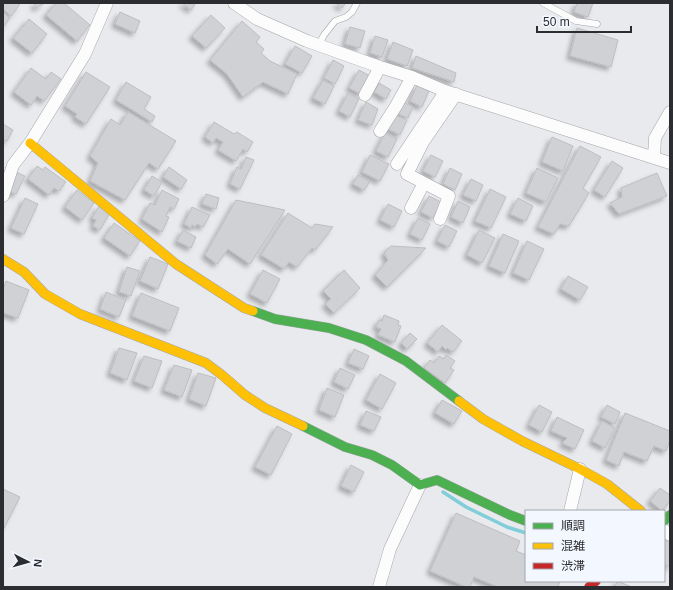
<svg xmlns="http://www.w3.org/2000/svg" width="673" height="590" viewBox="0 0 673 590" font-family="Arial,'Noto Sans JP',sans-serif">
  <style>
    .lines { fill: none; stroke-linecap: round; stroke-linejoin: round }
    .stream { stroke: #81cdd8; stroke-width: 3.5 }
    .building { fill: #d0d1d4; stroke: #bebec1; filter: url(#shadow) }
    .lane-casing { stroke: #a3a4a7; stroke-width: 7 }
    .street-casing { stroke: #a3a4a7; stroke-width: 13 }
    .fast-casing { stroke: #a3a4a7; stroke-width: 10 }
    .slow-casing { stroke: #a3a4a7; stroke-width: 10 }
    .jam-casing { stroke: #a3a4a7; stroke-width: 10 }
    .lane { stroke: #fcfcfc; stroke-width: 6 }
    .street { stroke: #fcfcfc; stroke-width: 12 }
    .fast { stroke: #4caf50; stroke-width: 9 }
    .slow { stroke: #ffc107; stroke-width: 9 }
    .jam { stroke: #c62828; stroke-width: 9 }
  </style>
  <defs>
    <filter id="shadow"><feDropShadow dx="-3.5" dy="3.5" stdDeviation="2" flood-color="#0004"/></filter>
  </defs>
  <rect width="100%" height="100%" fill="#e9eaee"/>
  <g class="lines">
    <!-- stream -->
    <path class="stream" d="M443,492L466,507L507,527L526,533"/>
  </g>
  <!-- building -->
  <path class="building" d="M4,3H19L20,4L11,16L3,9V5Z
    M34,3H45L36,8Z
    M56,3H64L90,25L77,41L46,15Z
    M182,3H196L191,10Z
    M336,3H346L342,8Z
    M577,3H593L588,17L574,12Z
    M3,12L10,18L3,27Z
    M120,12L140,21L135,33L115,24Z
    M211,15L225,28L206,48L192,36Z
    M29,19L47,34L32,53L13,38Z
    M242,21L260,37L256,42L264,49L261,53L270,61L297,74L288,94L263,82L243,97L227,74L210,60Z
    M350,27L365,31L360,48L345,44Z
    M577,28L618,40L611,67L570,56Z
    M375,36L388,40L382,57L370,53Z
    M393,42L413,50L407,66L387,59Z
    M295,46L312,56L302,73L285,64Z
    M416,56L456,73L454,82L412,68Z
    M333,60L344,66L335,84L324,78Z
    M31,68L46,79L51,72L61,79L44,101L37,96L31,105L14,92Z
    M359,70L370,76L361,94L349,88Z
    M86,72L110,87L86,124L75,117L77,114L65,106Z
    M323,80L334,86L325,104L313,98Z
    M126,82L151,97L144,109L155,116L152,122L116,100Z
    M379,83L391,90L386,99L374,92Z
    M417,85L429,91L422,107L410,101Z
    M348,93L359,99L350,117L339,111Z
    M401,101L413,107L408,118L396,113Z
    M366,102L378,109L372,125L358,120Z
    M128,112L176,141L158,169L149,163L125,200L90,181L98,163L90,156L111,119L120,125Z
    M395,115L407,120L400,135L388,129Z
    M214,122L234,134L237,132L253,142L247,152L243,149L236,161L218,150L223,142L216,138L213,143L205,137Z
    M3,124L13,130L7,141L3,139Z
    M385,133L397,139L388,157L376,151Z
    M552,137L573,146L563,171L542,162Z
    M580,146L601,157L583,188L589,193L569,226L560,224L554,234L538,227Z
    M370,155L389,164L380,181L362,172Z
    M431,155L443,161L435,177L423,171Z
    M246,157L254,160L240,189L230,184L237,167L241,169Z
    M612,161L623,168L605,197L594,190Z
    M37,166L43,170L45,167L66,182L59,191L54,188L49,195L28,179Z
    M169,167L187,180L181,189L163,177Z
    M450,168L462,174L455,190L443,184Z
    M537,168L558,178L546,202L526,193Z
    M16,172L25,176L16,194L8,191Z
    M657,173L667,196L619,214L610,203L622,197L621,188Z
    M358,175L370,182L364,190L353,184Z
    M152,176L162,182L154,196L144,190Z
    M471,179L483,185L476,201L463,195Z
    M490,189L506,197L491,228L475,221Z
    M77,190L94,203L82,220L65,207Z
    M162,190L179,199L174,209L170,207L166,216L169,217L162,232L142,219L150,203L155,205Z
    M206,194L219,198L216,209L202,204Z
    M429,196L441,202L433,218L421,212Z
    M25,198L38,204L24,234L11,228Z
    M518,198L533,206L526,221L510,214Z
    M236,200L285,210L250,264L228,249L217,264L205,255Z
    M458,201L470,207L463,223L451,217Z
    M388,204L402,211L394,227L380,220Z
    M99,206L110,213L100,230L93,226L96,220L92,218Z
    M192,207L210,215L203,227L197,224L195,227L192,225L191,228L184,224Z
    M288,213L312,228L315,224L333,227L315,250L312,248L297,267L289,262L284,269L261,255Z
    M418,218L430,224L422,240L410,234Z
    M114,223L140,241L130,256L104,238Z
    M445,225L457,231L449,247L437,241Z
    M183,230L196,237L191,248L177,241Z
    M479,230L495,238L482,263L467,255Z
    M503,234L519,241L505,273L489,266Z
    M527,241L544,249L529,280L513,273Z
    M391,246L426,248L387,287L375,275L388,260L384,253Z
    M150,257L168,264L158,289L140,281Z
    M127,267L140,271L131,296L119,292Z
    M263,270L280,279L267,303L250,294Z
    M344,270L360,288L334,313L325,304L331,299L323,291Z
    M568,276L588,287L580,300L561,289Z
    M6,281L29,290L18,318L3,313V289Z
    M106,292L126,300L119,317L100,309Z
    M141,293L179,308L170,331L132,316Z
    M384,315L399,321L398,325L401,326L395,342L378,335L381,329L376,327L379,320L382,321Z
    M442,325L462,341L453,352L447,348L446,350L442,346L438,352L427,343Z
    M410,333L417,339L407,349L401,343Z
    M119,348L137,353L127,380L110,373Z
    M354,349L369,356L363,369L348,363Z
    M446,355L455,361L450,368L454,370L445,383L424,368L430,360L434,363L439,356L444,359Z
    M144,356L162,361L152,388L134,381Z
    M174,365L192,370L182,397L164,390Z
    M340,368L355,375L348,389L334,382Z
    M198,373L216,378L206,406L189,399Z
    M380,374L396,383L382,409L366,400Z
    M327,388L344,395L335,417L319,410Z
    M442,400L462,411L454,424L435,413Z
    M539,405L552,412L542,432L529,425Z
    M607,405L620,412L615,424L601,417Z
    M366,411L381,417L374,431L360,425Z
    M625,413L670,431V444L669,443L666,451L654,446L647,461L624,452L619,466L606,460Z
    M557,417L584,430L575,449L562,443L567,438L551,431Z
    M602,421L615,428L605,448L592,441Z
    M277,426L292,434L271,475L255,467Z
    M351,465L364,472L354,492L341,486Z
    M660,488L670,495V501L662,511L650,501Z
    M3,489L20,497L3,530Z
    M456,513L520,541L516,551L526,555V581H560L558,587H498L474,577L470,587H466L430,571Z
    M669,538L670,539V568L664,563V544Z
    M617,581L632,587H615Z"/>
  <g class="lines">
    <!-- lane casing -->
    <g class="lane-casing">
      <path id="lane" d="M543,3L576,21L597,24
        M319,44L324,35L335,21L346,17L352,12L357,3"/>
    </g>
    <!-- street casing -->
    <g class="street-casing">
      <path id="street" d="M234,3L257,19L307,41L380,67L412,77L445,91L670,163
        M365,95L380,67
        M380,131L396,106L412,77
        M654,158L655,138L670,112
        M397,164L439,101L445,91
        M3,196L13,165L30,143L85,54L107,3
        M411,208L424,183
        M440,219L449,196L407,174L423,142L456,94
        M570,511L580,469
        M664,530L670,535
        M379,587L390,549L420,485"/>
    </g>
    <!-- fast casing -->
    <g class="fast-casing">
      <path id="fast" d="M253,311L275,319L329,328L366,340L406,361L459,401
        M303,426L345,447L372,455L392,465L420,485L437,480L510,515L526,521
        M664,521L670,515"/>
    </g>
    <!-- slow casing -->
    <g class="slow-casing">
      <path id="slow" d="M30,143L176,264L244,308L253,311
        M3,259L24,272L45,294L80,314L206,363L222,375L245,395L265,408L303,426
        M459,401L483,419L522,441L580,469L607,484L641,511"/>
    </g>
    <!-- jam casing -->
    <g class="jam-casing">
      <path id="jam" d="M589,587L596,581"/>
    </g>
    <!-- lane -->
    <use href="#lane" class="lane"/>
    <!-- street -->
    <use href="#street" class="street"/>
    <!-- fast -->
    <use href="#fast" class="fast"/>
    <!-- slow -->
    <use href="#slow" class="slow"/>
    <!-- jam -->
    <use href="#jam" class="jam"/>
  </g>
  <!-- border -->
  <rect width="673" height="590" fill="none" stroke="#2c2d30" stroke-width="8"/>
  <!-- legend -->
  <rect x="525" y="510" width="140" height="72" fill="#f3f7ff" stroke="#a3a6ac"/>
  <rect x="533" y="523" width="20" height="6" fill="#4caf50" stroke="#a3a6ac"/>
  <text x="561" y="530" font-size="12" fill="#2c2d30">順調</text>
  <rect x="533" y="543" width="20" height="6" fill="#ffc107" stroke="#a3a6ac"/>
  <text x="561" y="550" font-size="12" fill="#2c2d30">混雑</text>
  <rect x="533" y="563" width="20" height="6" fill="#c62828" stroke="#a3a6ac"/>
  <text x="561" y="570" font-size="12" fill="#2c2d30">渋滞</text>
  <!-- north arrow -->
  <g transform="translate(28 562) rotate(96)" stroke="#f3f7ff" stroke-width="3" paint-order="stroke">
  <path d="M0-3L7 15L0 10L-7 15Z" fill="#2c2d30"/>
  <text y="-6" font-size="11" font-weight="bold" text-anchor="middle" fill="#2c2d30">N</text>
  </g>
  <!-- scale -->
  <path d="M537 26v6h94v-6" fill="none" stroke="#2c2d30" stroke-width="2"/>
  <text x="543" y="26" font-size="12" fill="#2c2d30" stroke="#f3f7ff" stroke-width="3" paint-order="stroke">50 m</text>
</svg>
